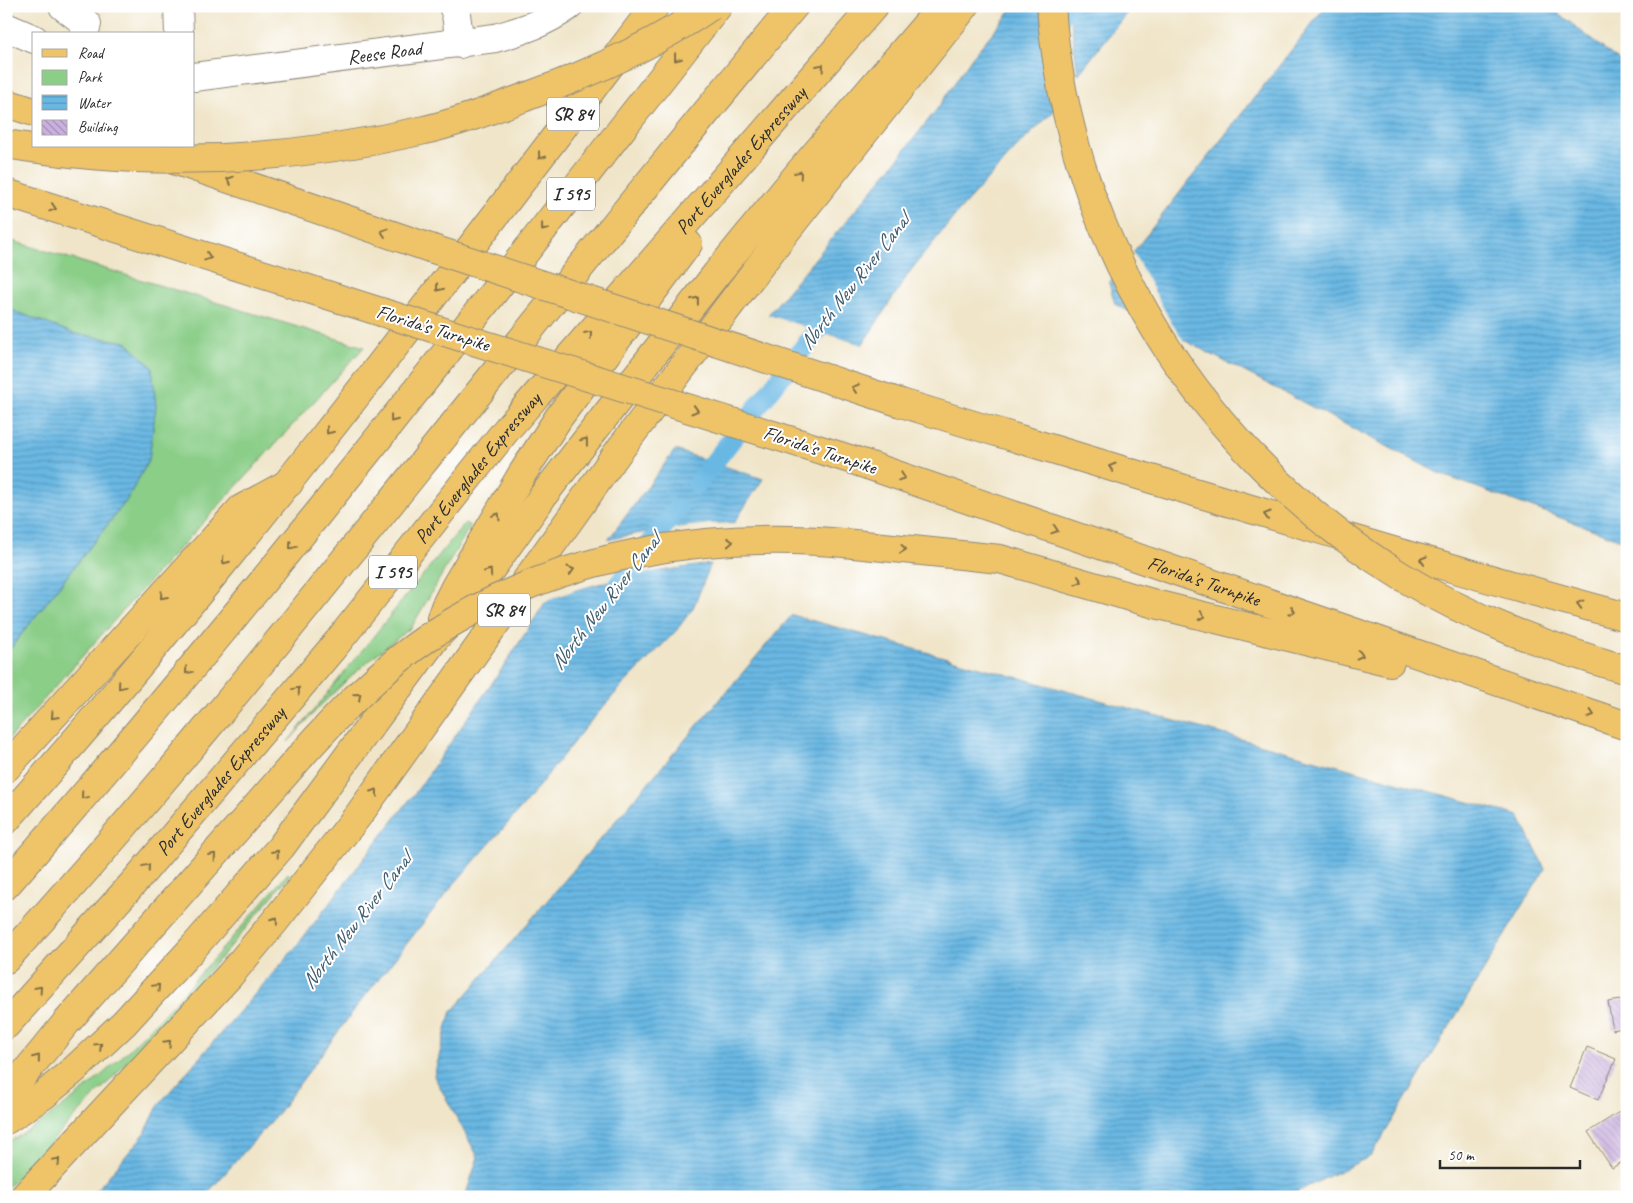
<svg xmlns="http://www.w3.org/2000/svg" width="1633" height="1203" viewBox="0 0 1633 1203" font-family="Caveat,sans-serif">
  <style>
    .green { fill: #8ace88; stroke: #5a7c5a }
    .water { fill: url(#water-rules); stroke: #4a7288 }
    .pier { fill: #f0e5c9 }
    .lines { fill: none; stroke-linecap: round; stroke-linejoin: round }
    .canal { stroke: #69b8e4; stroke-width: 20 }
    .building { fill: url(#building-back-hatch) }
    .minor-casing { stroke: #8e887a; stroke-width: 30 }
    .major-casing { stroke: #8e887a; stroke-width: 30 }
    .highway-casing { stroke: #8e887a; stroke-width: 30 }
    .minor { stroke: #fff; stroke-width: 28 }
    .major { stroke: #efc469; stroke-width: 28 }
    .highway { stroke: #efc469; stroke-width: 28 }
    .highway-bridge-casing { stroke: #8e887a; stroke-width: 30; stroke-linecap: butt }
    .highway-bridge { stroke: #efc469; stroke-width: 28 }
    .oneway { stroke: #837047 }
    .labels { text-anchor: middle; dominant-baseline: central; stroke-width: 4; stroke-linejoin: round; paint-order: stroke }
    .shield { fill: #fff; stroke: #6b6b6b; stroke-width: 1 }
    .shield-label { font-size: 19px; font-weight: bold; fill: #2b2b2b }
    .street-label { font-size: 20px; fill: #2b2b2b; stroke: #fff }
    .water-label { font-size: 21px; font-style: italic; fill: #415c6c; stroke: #fff }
  </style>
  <defs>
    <pattern id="water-rules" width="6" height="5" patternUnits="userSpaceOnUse" patternTransform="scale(1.25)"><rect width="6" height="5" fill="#69b8e4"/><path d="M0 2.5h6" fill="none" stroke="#5796b9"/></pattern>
    <pattern id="building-back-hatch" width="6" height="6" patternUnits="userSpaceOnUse" patternTransform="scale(1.25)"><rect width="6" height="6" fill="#cab0df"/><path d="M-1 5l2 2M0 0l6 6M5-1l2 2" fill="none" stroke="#a48fb5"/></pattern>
  </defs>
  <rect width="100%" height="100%" fill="#fff"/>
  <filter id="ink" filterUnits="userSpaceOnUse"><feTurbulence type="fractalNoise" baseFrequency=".02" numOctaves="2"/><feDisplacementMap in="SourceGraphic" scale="10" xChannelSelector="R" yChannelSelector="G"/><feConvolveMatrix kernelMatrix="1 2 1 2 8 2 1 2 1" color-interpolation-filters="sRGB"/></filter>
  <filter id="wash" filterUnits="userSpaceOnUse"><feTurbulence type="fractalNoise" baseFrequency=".0096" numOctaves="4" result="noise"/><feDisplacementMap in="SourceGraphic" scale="20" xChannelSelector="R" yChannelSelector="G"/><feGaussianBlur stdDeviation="1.12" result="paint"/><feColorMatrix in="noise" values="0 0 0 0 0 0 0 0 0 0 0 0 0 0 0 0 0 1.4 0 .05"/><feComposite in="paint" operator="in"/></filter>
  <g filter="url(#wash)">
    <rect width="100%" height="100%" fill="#f0e5c9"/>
    <!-- green -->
    <path class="green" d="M6,239L364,347L136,596L6,742V654L126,501L149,460L126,342L75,334L6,308Z
      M465,523L470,526L411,628L378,653L348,679L318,708L288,742Z
      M288,873L290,875L230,947L117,1073L6,1189V1143C83,1101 143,1039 200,974C230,940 259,907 288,873Z"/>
    <!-- water -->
    <path class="water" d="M1015,6H1040L1055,110L1015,149L958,212L911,270L862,345L768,315L893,165L937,109L972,57Z
      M1069,6H1132L1078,75Z
      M1326,6H1549L1627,67V542L1440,474L1115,304L1109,283Z
      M6,308L75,334L126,342L152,367L156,406L149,460L126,501L6,654Z
      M675,450L763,479L734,523C691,525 649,530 608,540Z
      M711,564L693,608L676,631L621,687L583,730L523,806L454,884L358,1005L275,1117L204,1197H91L145,1133L159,1104L295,948L382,835L418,789L506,663L546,601L575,590L637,574Z
      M792,615L1519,816L1545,869L1371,1156L1286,1197H465L478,1157L434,1076L450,1014Z"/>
    <!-- pier -->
    <path class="pier" d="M1132,250L1171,322L1186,344L1134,317L1113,274Z
      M766,314L862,345L864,346L861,347L767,318Z
      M734,523H737L734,526L709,527L665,532L609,543L606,541L665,529L709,524Z
      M711,561L714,563L668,569L602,582L575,590L542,603L545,599L575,588L602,580L667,566Z"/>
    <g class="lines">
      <!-- canal -->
      <path class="canal" d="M1049,32L1069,6
        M697,484L833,310
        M608,598L677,509"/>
    </g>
    <g id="blocks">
      <!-- building -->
      <path class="building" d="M1627,999V1027L1613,1030L1608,1002Z
        M1587,1047L1616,1059L1598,1100L1570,1088Z
        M1627,1107V1159L1612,1168L1588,1132Z"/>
    </g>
  </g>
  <g filter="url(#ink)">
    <use href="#blocks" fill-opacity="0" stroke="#8e887a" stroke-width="1"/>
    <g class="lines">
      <!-- minor casing -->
      <g class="minor-casing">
        <g id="minor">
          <path d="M63,6L87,24L84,34"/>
          <path d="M178,6L179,34"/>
          <path d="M453,6L456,14L460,44"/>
          <path d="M6,27L34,39"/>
          <path id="s1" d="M194,77L495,38C524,30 544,23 569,6"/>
        </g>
      </g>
      <!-- major casing -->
      <g class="major-casing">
        <path id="major" d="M6,820C236,560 445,282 655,6
          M24,1197L230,975L275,921L360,813L618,452L783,235L965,6"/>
      </g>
      <!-- highway casing -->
      <g class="highway-casing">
        <g id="highway">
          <path d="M6,103L34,112"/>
          <path d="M174,160L430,248"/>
          <path d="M6,193L381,312"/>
          <path d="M901,403C1142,476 1383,551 1627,617"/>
          <path id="s2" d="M856,461L1627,726"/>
          <path d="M854,544L1000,559L1155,604L1390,662"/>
          <path d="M441,618L445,607L455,587L522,474L559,417L688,244"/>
          <path d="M6,768L241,509L289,483"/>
          <path d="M6,885C256,602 485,303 718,6"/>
          <path d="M6,959C157,794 297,619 437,445C555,298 673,151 794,6"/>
          <path id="s3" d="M6,1025L137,879L336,644L507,429L874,6"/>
          <path d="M6,1096L66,1023L300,757"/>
          <path d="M6,1120L44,1095L76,1068L124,1023L192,949L281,847L436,637L459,614L545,493L717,273L799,173L942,6"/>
        </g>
      </g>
      <!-- minor -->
      <use href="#minor" class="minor"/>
      <!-- major -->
      <use href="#major" class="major"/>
      <!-- highway -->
      <use href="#highway" class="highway"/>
      <!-- highway-bridge casing -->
      <g class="highway-bridge-casing">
        <path id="highway-bridge" d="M1051,6C1068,240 1201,454 1401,576C1471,619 1548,647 1627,670
          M6,144C144,168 284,162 420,131C457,123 493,109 528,96C592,73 655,45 711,6
          M430,248L901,403
          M381,312L856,461
          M300,757C339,713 381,669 430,636C556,554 706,529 854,544"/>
      </g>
      <!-- highway-bridge -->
      <use href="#highway-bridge" class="highway-bridge"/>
    </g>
    <!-- one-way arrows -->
    <defs><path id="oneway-chevron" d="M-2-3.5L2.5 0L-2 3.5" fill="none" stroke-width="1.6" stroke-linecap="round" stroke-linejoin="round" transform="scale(1.25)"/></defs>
    <g class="oneway">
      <use href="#oneway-chevron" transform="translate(677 58) rotate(128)"/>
      <use href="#oneway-chevron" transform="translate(821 67) rotate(-49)"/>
      <use href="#oneway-chevron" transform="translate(541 156) rotate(127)"/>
      <use href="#oneway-chevron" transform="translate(799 174) rotate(-50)"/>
      <use href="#oneway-chevron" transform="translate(230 180) rotate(-161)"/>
      <use href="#oneway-chevron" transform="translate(53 208) rotate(18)"/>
      <use href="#oneway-chevron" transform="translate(544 228) rotate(128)"/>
      <use href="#oneway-chevron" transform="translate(384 232) rotate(-161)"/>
      <use href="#oneway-chevron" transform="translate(208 257) rotate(18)"/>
      <use href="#oneway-chevron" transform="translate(439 288) rotate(128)"/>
      <use href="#oneway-chevron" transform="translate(696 300) rotate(-52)"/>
      <use href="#oneway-chevron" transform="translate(589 334) rotate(-49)"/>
      <use href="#oneway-chevron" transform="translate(855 388) rotate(-162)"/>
      <use href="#oneway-chevron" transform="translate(695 410) rotate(17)"/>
      <use href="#oneway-chevron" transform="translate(393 419) rotate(128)"/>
      <use href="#oneway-chevron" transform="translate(329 431) rotate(128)"/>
      <use href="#oneway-chevron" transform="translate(585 441) rotate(-52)"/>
      <use href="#oneway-chevron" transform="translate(1112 467) rotate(-163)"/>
      <use href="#oneway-chevron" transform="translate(902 477) rotate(19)"/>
      <use href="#oneway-chevron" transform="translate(1267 515) rotate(-163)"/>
      <use href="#oneway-chevron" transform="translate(497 516) rotate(-59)"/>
      <use href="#oneway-chevron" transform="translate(1055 530) rotate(19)"/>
      <use href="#oneway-chevron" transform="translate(730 542) rotate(-4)"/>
      <use href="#oneway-chevron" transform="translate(292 546) rotate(130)"/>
      <use href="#oneway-chevron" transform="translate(903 549) rotate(6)"/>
      <use href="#oneway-chevron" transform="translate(1423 560) rotate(-164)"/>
      <use href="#oneway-chevron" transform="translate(225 561) rotate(129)"/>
      <use href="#oneway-chevron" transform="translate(571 570) rotate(-16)"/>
      <use href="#oneway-chevron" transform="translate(489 572) rotate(-55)"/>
      <use href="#oneway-chevron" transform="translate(1079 581) rotate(17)"/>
      <use href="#oneway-chevron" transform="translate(163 596) rotate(132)"/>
      <use href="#oneway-chevron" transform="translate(1580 604) rotate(-165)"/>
      <use href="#oneway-chevron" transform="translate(1292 611) rotate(19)"/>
      <use href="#oneway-chevron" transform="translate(1202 616) rotate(14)"/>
      <use href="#oneway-chevron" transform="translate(1360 655) rotate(14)"/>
      <use href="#oneway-chevron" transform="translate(188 671) rotate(130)"/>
      <use href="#oneway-chevron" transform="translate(121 686) rotate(130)"/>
      <use href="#oneway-chevron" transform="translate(297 690) rotate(-50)"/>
      <use href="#oneway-chevron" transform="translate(358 696) rotate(-41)"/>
      <use href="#oneway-chevron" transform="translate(1591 714) rotate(18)"/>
      <use href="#oneway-chevron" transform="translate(54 716) rotate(132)"/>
      <use href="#oneway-chevron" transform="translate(375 792) rotate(-54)"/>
      <use href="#oneway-chevron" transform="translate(84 796) rotate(130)"/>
      <use href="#oneway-chevron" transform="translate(276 853) rotate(-49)"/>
      <use href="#oneway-chevron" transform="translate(213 856) rotate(-49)"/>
      <use href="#oneway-chevron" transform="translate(147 867) rotate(-50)"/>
      <use href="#oneway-chevron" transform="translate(275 920) rotate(-51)"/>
      <use href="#oneway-chevron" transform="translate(157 987) rotate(-47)"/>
      <use href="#oneway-chevron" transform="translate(39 989) rotate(-48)"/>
      <use href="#oneway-chevron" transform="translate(168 1043) rotate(-47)"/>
      <use href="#oneway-chevron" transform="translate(99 1046) rotate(-43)"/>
      <use href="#oneway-chevron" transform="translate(37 1058) rotate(-51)"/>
      <use href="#oneway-chevron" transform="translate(57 1161) rotate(-47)"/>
    </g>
  </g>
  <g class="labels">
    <!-- shield labels -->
    <g class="shield">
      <rect x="547" y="97.5" width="52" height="33" rx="4"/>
      <rect x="547" y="177.5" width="48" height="33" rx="4"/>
      <rect x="369" y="555.5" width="48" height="33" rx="4"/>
      <rect x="478" y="593.5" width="52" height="33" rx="4"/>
    </g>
    <g class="shield-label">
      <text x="573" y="114">SR 84</text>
      <text x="571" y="194">I 595</text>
      <text x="393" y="572">I 595</text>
      <text x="504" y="610">SR 84</text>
    </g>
    <!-- street labels -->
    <g class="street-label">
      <text stroke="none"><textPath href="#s1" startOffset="192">Reese Road</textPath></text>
      <text stroke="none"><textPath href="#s3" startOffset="1135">Port Everglades Expressway</textPath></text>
      <text transform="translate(433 328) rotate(17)">Florida's Turnpike</text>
      <text transform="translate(820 450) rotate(18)">Florida's Turnpike</text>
      <text stroke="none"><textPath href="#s3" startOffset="730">Port Everglades Expressway</textPath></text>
      <text stroke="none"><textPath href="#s2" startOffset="368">Florida's Turnpike</textPath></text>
      <text stroke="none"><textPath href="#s3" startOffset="325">Port Everglades Expressway</textPath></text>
    </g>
    <!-- water labels -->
    <g class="water-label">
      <text transform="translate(854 282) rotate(-52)">North New River Canal</text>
      <text transform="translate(605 602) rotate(-52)">North New River Canal</text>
      <text transform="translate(356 921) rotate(-52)">North New River Canal</text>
    </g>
  </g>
  <!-- margin -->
  <rect width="1633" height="1203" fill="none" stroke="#fff" stroke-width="25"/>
  <!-- legend -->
  <rect x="32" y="32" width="162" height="115" fill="#ffffff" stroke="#aaaaaa"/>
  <rect x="42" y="49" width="25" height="8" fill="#efc469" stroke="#aaaaaa"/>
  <text x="78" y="58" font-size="15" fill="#2b2b2b">Road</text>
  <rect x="42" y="70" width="25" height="15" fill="#8ace88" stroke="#aaaaaa"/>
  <text x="78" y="82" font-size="15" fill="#2b2b2b">Park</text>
  <rect x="42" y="95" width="25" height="15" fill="url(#water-rules)" stroke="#aaaaaa"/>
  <text x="78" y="108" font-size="15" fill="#2b2b2b">Water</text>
  <rect x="42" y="120" width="25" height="15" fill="url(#building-back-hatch)" stroke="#aaaaaa"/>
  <text x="78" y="132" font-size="15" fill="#2b2b2b">Building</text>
  <!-- scale -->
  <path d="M1440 1160v8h140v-8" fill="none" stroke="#2b2b2b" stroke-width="2.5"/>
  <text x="1448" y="1160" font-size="15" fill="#2b2b2b" stroke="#ffffff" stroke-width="4" paint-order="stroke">50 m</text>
</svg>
